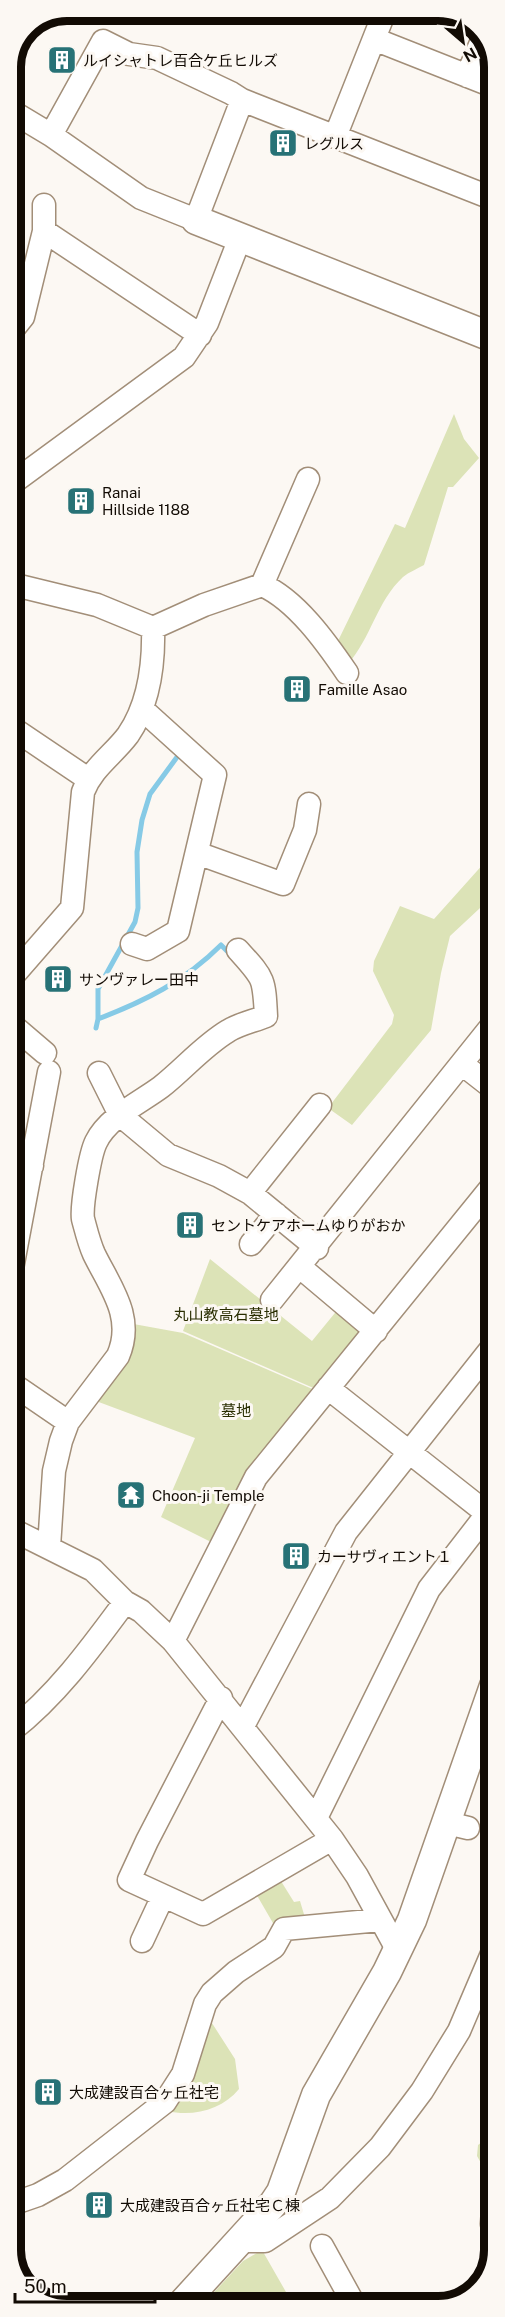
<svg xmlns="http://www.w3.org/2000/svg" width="505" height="2317" viewBox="0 0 505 2317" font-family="'Public Sans','Noto Sans JP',sans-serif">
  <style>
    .green { fill: #dce3b7 }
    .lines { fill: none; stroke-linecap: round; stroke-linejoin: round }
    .stream { stroke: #86cae6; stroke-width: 5 }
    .minor-casing { stroke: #a28e78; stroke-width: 25 }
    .tertiary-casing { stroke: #a28e78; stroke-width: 31 }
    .minor { stroke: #fff; stroke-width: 22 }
    .tertiary { stroke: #fff; stroke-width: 28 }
    .labels { text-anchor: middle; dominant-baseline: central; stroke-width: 6; stroke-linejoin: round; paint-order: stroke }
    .poi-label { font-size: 15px; fill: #120b04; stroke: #fcf8f3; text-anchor: start }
    .park-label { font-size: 15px; fill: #292d00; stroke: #fcf8f3 }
    .rim { fill: none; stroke: #120b04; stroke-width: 8 }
  </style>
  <rect width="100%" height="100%" fill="#fcf8f3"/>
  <!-- green -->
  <path class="green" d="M454,414L464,439L479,458L453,487H448L424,565C417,569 409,572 403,577C377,601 371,638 348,664L336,645L395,524L405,528Z
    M494,852V895L450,936L441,973L431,1030L352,1125L328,1108L392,1024L394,1015L373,971L374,961L400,906L434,919Z
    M210,1259L312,1341L339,1308L361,1326L363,1335L318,1390L183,1331Z
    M128,1323L183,1333L317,1391L215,1544L161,1517L195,1438L88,1398Z
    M279,1878L294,1902L300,1901L306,1921L277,1930L255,1892Z
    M210,2020L235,2059L239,2089C222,2110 193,2117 167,2111L192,2077L202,2052Z
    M494,2133V2186L477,2156L478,2145Z
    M262,2250L294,2306H207L205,2302L243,2261Z"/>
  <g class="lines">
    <!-- stream -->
    <path class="stream" d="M98,1019C145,1001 185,981 221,945L232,956
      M96,1028L98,1019V989L135,922L138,908L137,852L142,820L150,794L180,753"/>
    <!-- minor casing -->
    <g class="minor-casing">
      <path id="minor" d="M374,39L493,86
        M467,76L483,38
        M11,111L51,135L141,198L196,220L242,100
        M51,135L103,41L129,54L157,58L231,93L242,100L494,199
        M335,137L385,11
        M44,231L200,335
        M11,332L23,317L44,231V205
        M11,484L184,357L207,323L240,238
        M11,584L97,605L153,628L204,605L262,585C296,600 326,642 347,673
        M262,585L308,479
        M11,727L88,779
        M197,853L283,884L305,830L309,804
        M132,944L147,949L178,931L215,775L142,709
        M11,978L72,908L83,792C92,768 113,755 128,735C149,704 154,664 153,628
        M11,1024L45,1053
        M462,1064L494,1089
        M99,1073L120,1115L168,1155L219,1176L250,1193L317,1248
        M11,1148L32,1166
        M250,1193L320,1105
        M251,1244L276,1214
        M300,1267L376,1331
        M11,1274L49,1072
        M272,1300L494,1023
        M11,1383L68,1422
        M328,1388L494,1519
        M11,1529L93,1570L125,1602L141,1611L173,1641L332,1839L357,1876L398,1951
        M49,1547L54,1471L61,1441L68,1422L118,1356C135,1317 110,1287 94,1254C89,1243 86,1230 83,1219C81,1207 90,1154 96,1142C108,1117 141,1102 161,1087C184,1069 203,1046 228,1031C239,1024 254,1021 266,1016C264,977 264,979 238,950
        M173,1641L256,1477L494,1184
        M221,1698L147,1841L129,1880L203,1914L332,1839
        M243,1726L346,1532L494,1345
        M11,1731C57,1695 91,1648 125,1602
        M316,1818L429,1589L487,1514
        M447,1823L468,1828
        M142,1941L163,1896
        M12,2204L38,2195L65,2180L165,2102L183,2074L205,2004L212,1993L236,1972L274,1947L284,1929L380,1920
        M493,2210L492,2224L494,2232
        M240,2241H265L330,2198L380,2147L422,2091L459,2031L494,1949
        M322,2246L355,2306"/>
    </g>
    <!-- tertiary casing -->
    <g class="tertiary-casing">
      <path id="tertiary" d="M196,220L494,338
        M180,2306L273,2204L281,2192L316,2095L387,1972L412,1920L494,1686"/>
    </g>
    <!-- minor -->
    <use href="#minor" class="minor"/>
    <!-- tertiary -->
    <use href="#tertiary" class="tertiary"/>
  </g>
  <!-- icons -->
  <defs>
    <g id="building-square" transform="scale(1.5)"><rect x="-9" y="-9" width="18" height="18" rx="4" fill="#277276" stroke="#fcf8f3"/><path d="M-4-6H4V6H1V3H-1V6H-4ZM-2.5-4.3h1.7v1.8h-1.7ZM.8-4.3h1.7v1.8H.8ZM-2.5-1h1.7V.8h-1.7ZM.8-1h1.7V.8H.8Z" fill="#fff"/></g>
    <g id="temple-square" transform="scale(1.5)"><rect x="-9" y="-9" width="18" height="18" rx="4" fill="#277276" stroke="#fcf8f3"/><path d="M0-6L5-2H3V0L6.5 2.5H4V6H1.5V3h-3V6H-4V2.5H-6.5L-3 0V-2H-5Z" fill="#fff"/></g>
  </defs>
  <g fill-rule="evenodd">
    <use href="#building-square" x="62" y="60"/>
    <use href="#building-square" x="283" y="143"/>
    <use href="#building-square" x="81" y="501"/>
    <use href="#building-square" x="297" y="689"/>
    <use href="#building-square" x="58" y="979"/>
    <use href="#building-square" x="190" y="1225"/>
    <use href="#temple-square" x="131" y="1495"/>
    <use href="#building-square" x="296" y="1556"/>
    <use href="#building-square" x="48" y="2092"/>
    <use href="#building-square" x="99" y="2205"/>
  </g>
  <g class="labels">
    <!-- poi labels -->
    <g class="poi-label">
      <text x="83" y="60">ルイシャトレ百合ケ丘ヒルズ</text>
      <text x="304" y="143">レグルス</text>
      <text x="102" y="492">Ranai<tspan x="102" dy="17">Hillside 1188</tspan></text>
      <text x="318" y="689">Famille Asao</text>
      <text x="79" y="979">サンヴァレー田中</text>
      <text x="211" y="1225">セントケアホームゆりがおか</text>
      <text x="152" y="1495">Choon-ji Temple</text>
      <text x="317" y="1556">カーサヴィエント１</text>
      <text x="69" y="2092">大成建設百合ヶ丘社宅</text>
      <text x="120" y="2205">大成建設百合ヶ丘社宅Ｃ棟</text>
    </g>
    <!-- park labels -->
    <g class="park-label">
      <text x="226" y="1314">丸山教高石墓地</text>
      <text x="236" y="1410">墓地</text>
    </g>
  </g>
  <!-- crop -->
  <path d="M0 0H505V2317H0ZM67 21H438A46 46 0 0 1 484 67V2250A46 46 0 0 1 438 2296H67A46 46 0 0 1 21 2250V67A46 46 0 0 1 67 21Z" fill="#fcf8f3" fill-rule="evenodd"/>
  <path class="rim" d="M67 21H438A46 46 0 0 1 484 67V2250A46 46 0 0 1 438 2296H67A46 46 0 0 1 21 2250V67A46 46 0 0 1 67 21Z"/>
  <!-- north arrow -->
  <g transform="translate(463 42) rotate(151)" stroke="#fcf8f3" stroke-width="4.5" paint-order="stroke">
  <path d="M0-4.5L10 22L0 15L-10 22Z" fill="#120b04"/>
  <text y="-9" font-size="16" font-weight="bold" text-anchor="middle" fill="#120b04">N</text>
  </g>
  <!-- scale -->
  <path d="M15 2293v9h140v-9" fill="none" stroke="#120b04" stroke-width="3"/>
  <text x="24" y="2293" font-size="18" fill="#120b04" stroke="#fcf8f3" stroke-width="4.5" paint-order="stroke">50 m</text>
</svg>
